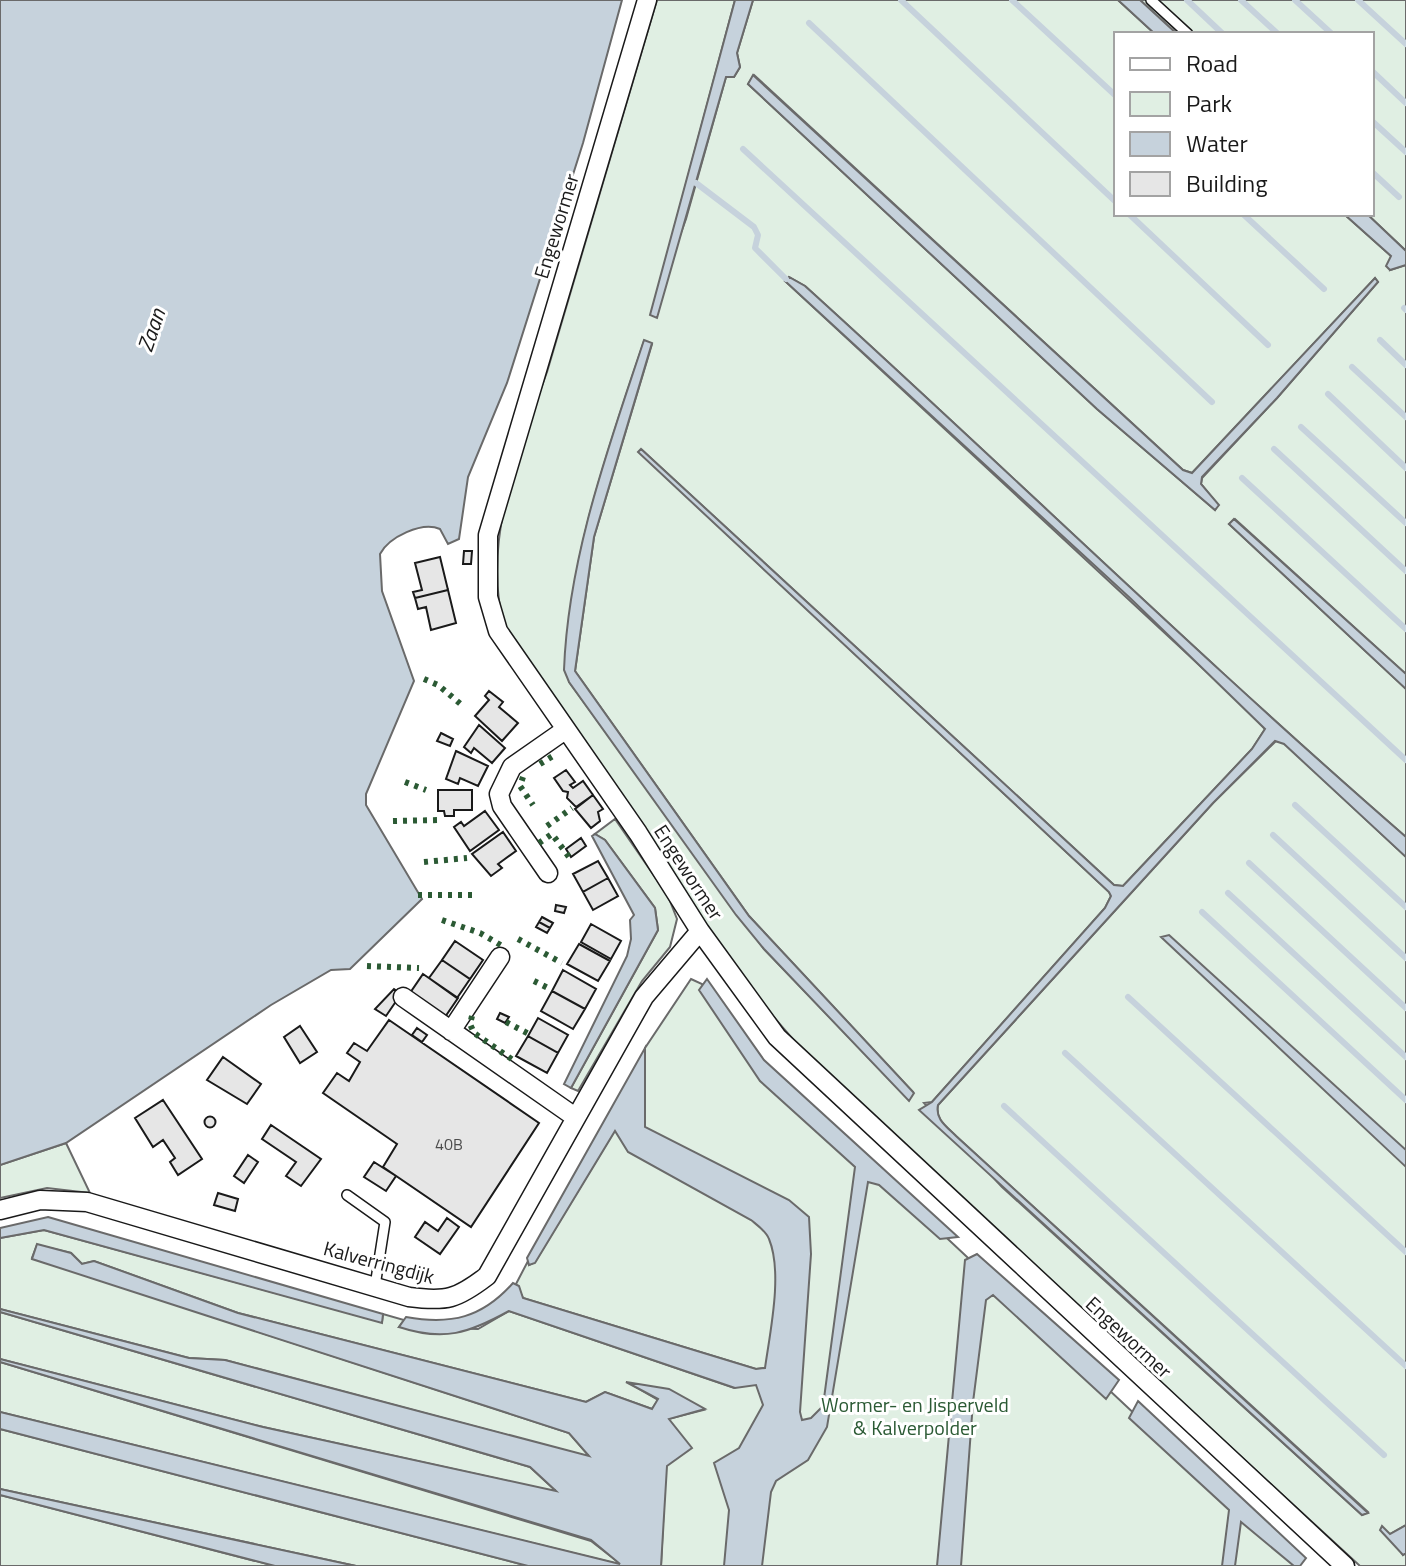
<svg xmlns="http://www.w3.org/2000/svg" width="1406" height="1566" viewBox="0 0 1406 1566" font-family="'Titillium Web',sans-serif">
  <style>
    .green { fill: #e0efe3; stroke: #6a6a6a; stroke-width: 2; fill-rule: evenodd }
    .water { fill: #c6d2dc; stroke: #6a6a6a; stroke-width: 2 }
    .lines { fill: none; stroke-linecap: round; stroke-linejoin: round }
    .stream { stroke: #c6d2dc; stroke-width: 6 }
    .building { fill: #e6e6e6; stroke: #1a1a1a; stroke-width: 2 }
    .lane-casing { stroke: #1a1a1a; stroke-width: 12 }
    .street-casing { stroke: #1a1a1a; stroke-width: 21 }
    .lane { stroke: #fff; stroke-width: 9 }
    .street { stroke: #fff; stroke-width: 18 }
    .hedge { stroke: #2b5a34; stroke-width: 6; stroke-dasharray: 4 6; stroke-linecap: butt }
    .labels { text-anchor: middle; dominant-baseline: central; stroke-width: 6; stroke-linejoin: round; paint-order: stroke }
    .number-label { font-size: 16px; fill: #4d4d4d }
    .street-label { font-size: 20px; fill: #1a1a1a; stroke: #fff }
    .park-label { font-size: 20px; fill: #2b5a34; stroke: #fff }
    .water-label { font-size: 22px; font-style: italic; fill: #1a1a1a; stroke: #fff }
  </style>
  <rect width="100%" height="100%" fill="#fff"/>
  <!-- green -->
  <path class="green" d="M657,0H735L651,315L686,219L726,77H734L740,67L737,53L753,0H1118L1155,34H1116V214H1344L1391,256L1390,270L1406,265V674L1235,519L1229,524L1406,689V837C1201,659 1007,469 805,286L789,277L785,281L1250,712L1265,729L1252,749L1123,886L1114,885L642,450L639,452L1109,892L1111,896L1105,908L932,1102L924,1103L1002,1187L1362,1515L1368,1512L956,1136C946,1126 935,1120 938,1105L1213,803L1276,741L1284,743L1406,857V1525L1390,1534L1403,1555L1406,1553V1566H1360L817,1067L746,985L505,628C480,547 519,449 547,372ZM754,75L1183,470L1192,473L1375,278L1378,282L1277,398L1202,478L1201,484L1218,505L1215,510L1097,409L748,84ZM644,341L652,344L594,537L575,671L749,916L913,1092L909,1100L764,949L569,682C559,581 612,438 644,341Z
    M1140,0H1406V251L1367,214H1372V34H1177Z
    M615,819L668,896L677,919L670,947L642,981L578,1091L571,1088L658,930L655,908L605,840L595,834Z
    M691,979L702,984L761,1064L1297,1566H661L668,1419L703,1410L629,1383L658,1400L652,1409L605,1392L586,1402L238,1313L94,1261L82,1264L71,1253L37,1245L32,1258L569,1433L590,1457L225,1360L189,1358L0,1309V1238L44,1230L382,1322L383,1314L404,1320L399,1327L478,1329L509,1311L734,1388L765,1368L756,1369L523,1298L516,1284L528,1261L529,1265L535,1262L615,1130L645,1062V1048Z
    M66,1143L90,1193L47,1188L0,1198V1165Z
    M0,1312L530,1467L557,1492L263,1427L0,1359Z
    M0,1362L591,1541L622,1565L0,1412Z
    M0,1429L528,1566H356L0,1489Z
    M0,1495L275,1566H0Z"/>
  <!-- water -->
  <path class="water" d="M0,0H622L583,143L507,383L468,477L459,539L448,544L440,529C422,521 389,537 380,554L382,591L414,681L366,794V805L422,899L350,969L331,970L271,1005L66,1143L0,1165Z
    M735,0H753L737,53L740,67L734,77H726L657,318L650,315Z
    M1118,0H1140L1177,34H1155Z
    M753,75L1183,470L1192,473L1375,278L1378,282L1277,398L1202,477L1201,484L1219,505L1215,510L1097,409L748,84Z
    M1344,214H1367L1406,251V265L1390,270L1386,266L1391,256Z
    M789,277L805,286C1007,469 1201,659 1406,837V857L1284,744L1275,741L1213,803L938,1105C935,1119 946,1126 956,1136L1368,1513L1362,1515L919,1110L932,1102L1105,908L1111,896L1109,892L638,452L641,449L1114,885L1123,886L1139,869L1252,749L1265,729L1130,598L785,281Z
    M644,340L652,343L594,537L575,671L749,916L914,1093L909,1101L764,949L736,915L569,682L564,670C568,557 609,446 644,340Z
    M1234,519L1406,674V689L1229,524Z
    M595,834L605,840L655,908L658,930L571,1088L564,1084L627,956L631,939L630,920L634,915L592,836Z
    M1169,935L1406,1150V1167L1161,937Z
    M707,979L764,1060L958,1237L940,1239L879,1185L868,1182L827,1427L808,1460L776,1481L771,1492L762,1566H724L729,1510L714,1463L739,1448L763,1405L756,1385L735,1388L509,1311C469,1333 444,1342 399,1327L406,1317C451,1325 482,1318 513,1283L519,1286L523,1298L756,1369L765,1368C770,1332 783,1273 769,1239C766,1231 757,1225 751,1220L628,1152L615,1131L535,1263L529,1265L527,1258L645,1048V1127L789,1200L809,1217L811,1254L800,1412L802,1420L811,1418L823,1406L855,1167L760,1081L699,990Z
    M48,1217L383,1314L382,1323L44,1230L0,1238V1228Z
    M37,1244L71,1253L82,1264L94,1261L238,1313L586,1402L605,1392L652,1409L658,1399L626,1382L669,1389L705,1409L669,1419L692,1448L667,1466L661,1566H528L0,1429V1412L620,1564L591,1540L0,1362V1359L263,1427L556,1491L530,1467L0,1312V1309L189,1358L225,1360L589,1456L569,1433L32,1259Z
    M977,1254L1119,1380L1106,1399L993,1295L986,1300L973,1402L961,1566H937L965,1260Z
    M1138,1401L1306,1558L1300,1566H1294L1241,1522L1235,1566H1222L1229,1510L1129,1418Z
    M0,1489L356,1566H275L0,1495Z
    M1406,1525V1553L1403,1555L1380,1530L1382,1526L1390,1534Z"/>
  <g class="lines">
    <!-- stream -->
    <path class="stream" d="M901,0L1116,202
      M1012,0L1116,96
      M1187,0L1223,34
      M1241,0L1278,34
      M1295,0L1332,34
      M1358,0L1406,44
      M809,23L1212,402
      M1372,71L1406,103
      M1372,121L1406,152
      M743,149L1406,760
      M1372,172L1399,197
      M696,183L754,227L758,235L755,248L786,279
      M1129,214L1268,345
      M1243,214L1324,289
      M1404,308L1406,310
      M1380,340L1406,365
      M1352,367L1406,417
      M1328,394L1406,468
      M1301,427L1406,523
      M1274,449L1406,571
      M1242,478L1406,629
      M1295,805L1406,907
      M1273,835L1406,958
      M1249,863L1406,1008
      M1228,893L1406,1057
      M1202,912L1406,1100
      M1128,997L1406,1252
      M1065,1053L1406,1366
      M1004,1106L1384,1455"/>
  </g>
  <!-- building -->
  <path class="building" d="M464,551H472L471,564H463Z
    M440,557L448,590L415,598L413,592L422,590L415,563Z
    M448,590L456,623L431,630L426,607L418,609L415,598Z
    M489,691L503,702L499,707L518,723L502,741L475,716L489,700L485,696Z
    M479,725L505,748L492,763L474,748L471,753L464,747Z
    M441,733L453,739L450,746L437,741Z
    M456,751L488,766L478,786L460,778L458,784L446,779Z
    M566,770L575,782L570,785L573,788L583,781L593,795L576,807L567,798L568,792L563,791L554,778Z
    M438,790H472V810H454V816H445L444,811H438Z
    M593,795L603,809L598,812L600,821L591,828L575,809Z
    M485,811L499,830L470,851L454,827L461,822L464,826Z
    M503,832L516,851L498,864L502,868L491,876L472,854Z
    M581,838L586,846L571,857L566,849Z
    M598,861L608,878L583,892L573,874Z
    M608,878L618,896L593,910L583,892Z
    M556,905L566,907L564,913L555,911Z
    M542,917L553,923L550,928L539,922Z
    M539,922L550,928L547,933L536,927Z
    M591,924L621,941L611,959L581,942Z
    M455,941L483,960L470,979L442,960Z
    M579,944L610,961L598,981L567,964Z
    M442,960L470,979L457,998L429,978Z
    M563,970L596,989L585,1009L552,991Z
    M423,974L458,998L445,1017L410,993Z
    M394,989L401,994L386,1016L375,1009Z
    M552,991L585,1009L573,1029L541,1011Z
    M500,1013L509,1017L505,1023L497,1019Z
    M538,1018L568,1035L558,1053L528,1036Z
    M389,1020L539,1123L471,1227L383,1167L397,1144L323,1093L337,1073L349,1081L360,1062L347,1053L354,1043L367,1051Z
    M300,1026L317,1052L300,1063L284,1037Z
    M417,1028L427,1035L422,1042L412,1035Z
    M528,1036L558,1053L547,1073L516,1056Z
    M223,1057L261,1084L247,1104L207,1080Z
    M163,1100L202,1159L178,1175L170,1162L175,1158L163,1140L153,1147L135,1118Z
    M204.5 1122a5.5 5.5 0 1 1 11 0a5.5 5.5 0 1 1-11 0Z
    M271,1125L321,1159L301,1186L286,1176L296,1162L262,1139Z
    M248,1155L258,1162L244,1183L234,1176Z
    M374,1162L396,1176L386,1191L364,1177Z
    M218,1193L238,1199L235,1211L214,1205Z
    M447,1218L459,1227L440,1254L415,1237L425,1222L438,1231Z"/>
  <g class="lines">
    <!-- lane casing -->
    <g class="lane-casing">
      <path id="lane" d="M1151,0L1188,34
        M347,1195L385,1222L375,1286"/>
    </g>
    <!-- street casing -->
    <g class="street-casing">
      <path id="street" d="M647,0L488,535V597L498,631L638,833L700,931L777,1037L1345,1566
        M548,873L502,806L499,794L512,767L565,730
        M403,997L575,1117
        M451,1031L500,957
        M0,1210L40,1200L87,1202L409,1297C447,1302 457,1299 487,1276L644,997L700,931"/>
    </g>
    <!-- lane -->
    <use href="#lane" class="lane"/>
    <!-- street -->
    <use href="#street" class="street"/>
    <!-- hedge -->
    <path class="hedge" d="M424,679L438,685L463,706
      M540,764L553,756
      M523,777L520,786L533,805
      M405,782L426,790
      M393,821L441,820
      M547,826L572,808
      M539,843L552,834L572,861
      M424,862L467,858
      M418,895H475
      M442,920L480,933L504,947
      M518,939L562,963
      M367,966L419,968
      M534,981L552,990
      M472,1016L470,1024L474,1033L513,1060
      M506,1022L529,1034"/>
  </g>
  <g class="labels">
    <!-- number labels -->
    <g class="number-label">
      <text x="449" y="1144">40B</text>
    </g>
    <!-- street labels -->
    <g class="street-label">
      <text transform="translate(556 226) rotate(-73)">Engewormer</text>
      <text transform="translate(689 872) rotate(57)">Engewormer</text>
      <text transform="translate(379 1262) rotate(15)">Kalverringdijk</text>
      <text transform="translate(1129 1337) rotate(43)">Engewormer</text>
    </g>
    <!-- park labels -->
    <g class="park-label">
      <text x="915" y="1404">Wormer- en Jisperveld<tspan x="915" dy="23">&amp; Kalverpolder</tspan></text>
    </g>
    <!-- water labels -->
    <g class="water-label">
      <text transform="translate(151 330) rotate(-71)">Zaan</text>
    </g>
  </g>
  <!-- legend -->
  <rect x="1114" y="32" width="260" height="184" fill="#ffffff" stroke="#a3a3a3" stroke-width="2"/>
  <rect x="1130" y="58" width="40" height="12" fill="#ffffff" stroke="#a3a3a3" stroke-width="2"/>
  <text x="1186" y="72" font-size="24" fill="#1a1a1a">Road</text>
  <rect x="1130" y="92" width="40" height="24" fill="#e0efe3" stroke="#a3a3a3" stroke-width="2"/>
  <text x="1186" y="112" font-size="24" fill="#1a1a1a">Park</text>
  <rect x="1130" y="132" width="40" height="24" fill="#c6d2dc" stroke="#a3a3a3" stroke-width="2"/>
  <text x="1186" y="152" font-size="24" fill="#1a1a1a">Water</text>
  <rect x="1130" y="172" width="40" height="24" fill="#e6e6e6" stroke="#a3a3a3" stroke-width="2"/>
  <text x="1186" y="192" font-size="24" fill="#1a1a1a">Building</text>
</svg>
